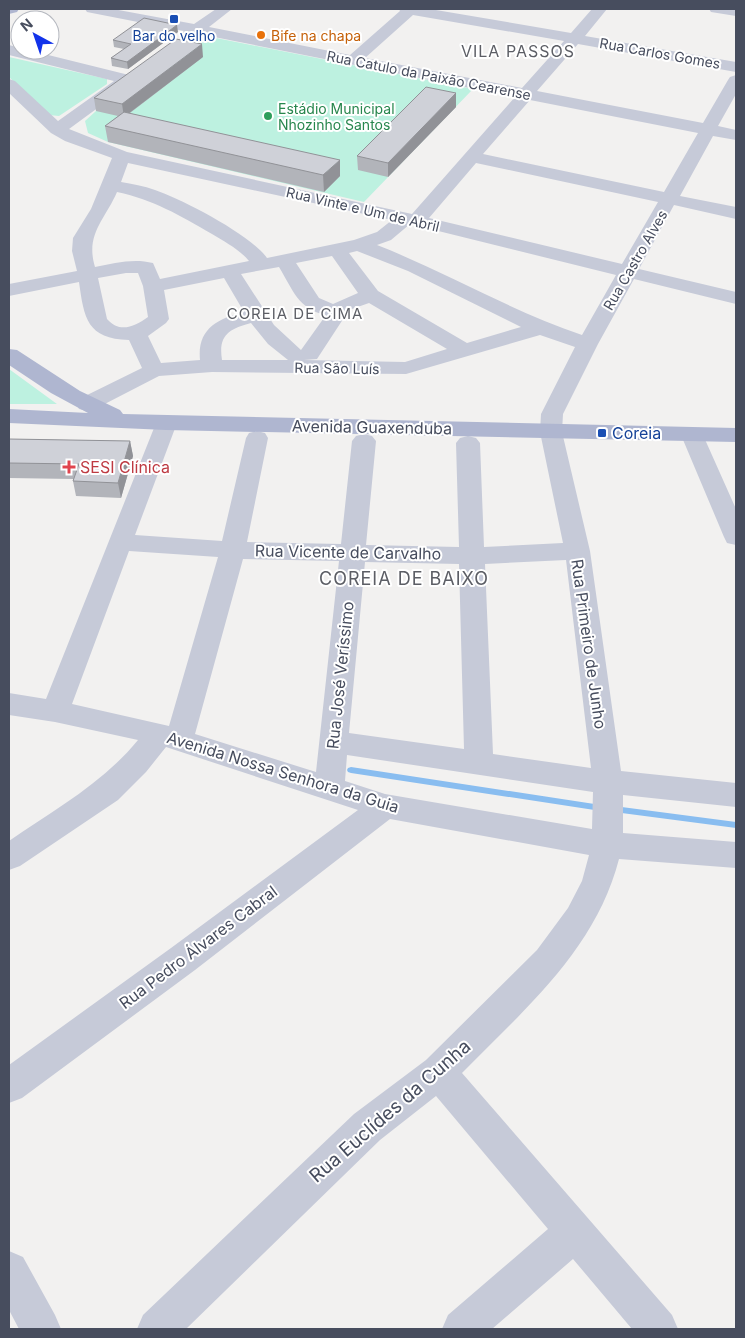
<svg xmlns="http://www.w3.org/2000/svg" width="745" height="1338" viewBox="0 0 745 1338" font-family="Inter,sans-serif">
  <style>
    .green { fill: #bdf1e0 }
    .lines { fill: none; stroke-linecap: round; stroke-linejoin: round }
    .stream { fill: #89bdf0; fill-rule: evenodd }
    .minor { fill: #c6cad8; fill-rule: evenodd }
    .major { fill: #afb6d0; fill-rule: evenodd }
    .wall { fill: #b2b4ba }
    .shaded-wall { fill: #919297 }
    .building { fill: #cfd1d8; stroke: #919297 }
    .transit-dot { fill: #1a4fb4; stroke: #fff; stroke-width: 2 }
    .food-dot { fill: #e8710a; stroke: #fff; stroke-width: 2 }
    .leisure-dot { fill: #2e9e5b; stroke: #fff; stroke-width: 2 }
    .health-dot { fill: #e0444e; stroke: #fff; stroke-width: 2 }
    .labels { text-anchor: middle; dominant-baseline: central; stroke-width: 4; stroke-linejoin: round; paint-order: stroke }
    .far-transit-label { font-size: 14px; fill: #164399; stroke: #fff }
    .far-food-label { font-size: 14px; fill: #c56008; stroke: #fff; text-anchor: start }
    .far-street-label { font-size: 14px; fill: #474d5e; stroke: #fff }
    .far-leisure-label { font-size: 14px; fill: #27864d; stroke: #fff; text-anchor: start }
    .far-neighbourhood-label { font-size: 15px; letter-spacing: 1px; fill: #5c5e65; stroke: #fff }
    .far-quarter-label { font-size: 16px; letter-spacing: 1px; fill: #5c5e65; stroke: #fff }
    .street-label { font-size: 16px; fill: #474d5e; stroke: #fff }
    .transit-label { font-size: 16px; fill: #164399; stroke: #fff; text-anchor: start }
    .health-label { font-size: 16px; fill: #be3a42; stroke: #fff; text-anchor: start }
    .neighbourhood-label { font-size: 18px; letter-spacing: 1px; fill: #5c5e65; stroke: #fff }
    .near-street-label { font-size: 19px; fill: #474d5e; stroke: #fff }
  </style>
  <rect width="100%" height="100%" fill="#f2f1f0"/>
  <!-- green -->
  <path class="green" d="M206,36L473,89L364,202L108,142L88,133L85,121L96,111L196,38Z
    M9,57L107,79V84L59,116L49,115L9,77Z
    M9,369L57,404H9Z"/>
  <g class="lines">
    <!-- stream -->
    <path class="stream" d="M351,767L601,805L604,806L605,808L604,810L601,811L351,773L348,772L347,770L348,768Z
      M614,806L736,822V828L614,812L611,811L610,809L611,807Z"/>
    <!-- minor -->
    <path class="minor" d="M85,9H113L194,24L216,9H232L209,27L350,55L400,11L399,9H430L571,33L592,9H607L585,36L736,62V72L578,44L537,91L703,123L728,80L730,77L736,75V94L718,126L736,130V140L713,136L680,196L736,207V219L674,205L639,269L736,292V304L634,279L598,344L563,414L562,432L590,551L621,771L736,783V807L623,795V833L736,842V868L619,859C596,949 525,1009 462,1073L672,1315L678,1329H632L573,1259L492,1329H442L448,1315L548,1229L436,1096L380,1140L186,1329H137L143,1315L354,1114L426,1060L537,950L568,908L582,881L589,855L390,819L195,970L22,1098L9,1103V1065L171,948L358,810L166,747L146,772L118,800L20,866L9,870V841C54,810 103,783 138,740L55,722L9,715V693L46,699L158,418L166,416L174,418L177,423L135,535L222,541L246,438L249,433L257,431L265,433L268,438L247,542L341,544L352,441L356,436L364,434L372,436L376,441L366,545L459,547L456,443L460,438L468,436L476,438L480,443L484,547L563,543L540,432L541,414L575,347L540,335L406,374L212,372L159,376L95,409L87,411L79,409L76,404L79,399L142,368L129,340C87,339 84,318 79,282L9,296V284L77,271L72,251L73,238L91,209L112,158L65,141L51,133L9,93V79L15,81L58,121L114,81L9,55V45L20,48V50H28L133,76L135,79L133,82L69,129L127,152L412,214L515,97L199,34L187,41L182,39L179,36L184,31L92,13L87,12ZM413,15L564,41L522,88L365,58ZM530,100L698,133L664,192L483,154ZM128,163L392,220L377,232L354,240L267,258C251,235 182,199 155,190C144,186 132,184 121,182ZM476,163L658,202L622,264L429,218ZM117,192C154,200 179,215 212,234C225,242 239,249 249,261L160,279L153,263C134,258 114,263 95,267C85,234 105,220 117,192ZM410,224L616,275L582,335C511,311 446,272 377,245L391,240ZM357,251L408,271L521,327L467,343L378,291L349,253ZM332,256L358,293L333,304L319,298L296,263ZM279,267C293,290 298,309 326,315L301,350L274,325L241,274ZM126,273H138L143,286L148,317C135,326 120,334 107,319L98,278ZM224,278L244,312C217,319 197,329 200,360L161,363L148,336L166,323L169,319L164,290ZM369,303L447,349L405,362L304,360L317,359L349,310ZM251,323L268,344L288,360H222C218,335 229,329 251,323ZM129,551L218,557L169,726L72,704ZM243,559L339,561L316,772L195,734ZM566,560L591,768L493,754L485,564ZM365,562L459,564L464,749L349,733ZM347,755L593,792L592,829L385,794L345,781Z
      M709,9H736V16L711,12Z
      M692,428L700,430L703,435L736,509V545L727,543L724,537L681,435L684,430Z
      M9,1251L23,1257L55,1315L61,1329H19L9,1310Z"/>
    <!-- major -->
    <path class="major" d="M9,9H19L17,12L9,14Z
      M9,349L17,350L80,391L120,410L123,414L736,428V442L166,430L9,423V409L88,413L51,393L9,365Z"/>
  </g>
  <!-- wall -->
  <path class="wall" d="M178,32L128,69L112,66L111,58L124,49L114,47L113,40Z
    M203,57L130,113L340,176L324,192L108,142L105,126L118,116L96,111L94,98Z
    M456,93V107L388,177L358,170L357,156Z
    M9,439L130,441L133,456L121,498L76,496L73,481V479L9,478Z"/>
  <!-- shaded-wall -->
  <path class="shaded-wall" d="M177,25L178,32L128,69L127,62Z
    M202,44L203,57L124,117L122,104Z
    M456,93V107L388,177V163Z
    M340,160V176L324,192L323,175Z
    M130,441L133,456L121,498L118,483Z"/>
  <!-- building -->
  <path class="building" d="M144,18L177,25L127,62L111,58L131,44L113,40Z
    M176,39L202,44L122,104L94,98Z
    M426,87L456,93L388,163L357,156Z
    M124,112L340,160L323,175L105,126Z
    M9,439L130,441L118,483L73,481L79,464L9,463Z"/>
  <!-- markers -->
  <g class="transit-dot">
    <rect x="169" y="14" width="10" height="10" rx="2.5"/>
    <rect x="597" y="428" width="10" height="10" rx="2.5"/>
  </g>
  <circle class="food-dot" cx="261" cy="35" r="5"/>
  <circle class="leisure-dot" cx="268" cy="116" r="5"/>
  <path class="health-dot" d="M66.5 459.5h5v5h5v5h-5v5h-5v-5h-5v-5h5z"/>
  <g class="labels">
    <!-- far-transit labels -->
    <g class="far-transit-label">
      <text x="174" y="35">Bar do velho</text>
    </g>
    <!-- far-food labels -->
    <g class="far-food-label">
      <text x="271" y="35">Bife na chapa</text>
    </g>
    <!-- far-street labels -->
    <g class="far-street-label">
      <text transform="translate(660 53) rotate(10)">Rua Carlos Gomes</text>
      <text transform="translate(429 75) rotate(11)">Rua Catulo da Paixão Cearense</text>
      <text transform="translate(363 209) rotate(13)">Rua Vinte e Um de Abril</text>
      <text transform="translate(635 260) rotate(-60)">Rua Castro Alves</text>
      <text transform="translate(337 368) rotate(1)">Rua São Luís</text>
    </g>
    <!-- far-leisure labels -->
    <g class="far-leisure-label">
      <text x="278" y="108">Estádio Municipal<tspan x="278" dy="16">Nhozinho Santos</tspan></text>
    </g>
    <!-- far-neighbourhood labels -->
    <g class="far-neighbourhood-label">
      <text x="295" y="313">COREIA DE CIMA</text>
    </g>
    <!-- far-quarter labels -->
    <g class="far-quarter-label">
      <text x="518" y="51">VILA PASSOS</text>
    </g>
    <!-- street labels -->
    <g class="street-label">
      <text transform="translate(372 427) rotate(1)">Avenida Guaxenduba</text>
      <text transform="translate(348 552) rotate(1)">Rua Vicente de Carvalho</text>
      <text transform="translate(589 644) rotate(82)">Rua Primeiro de Junho</text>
      <text transform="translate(340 675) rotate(-84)">Rua José Veríssimo</text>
      <text transform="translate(283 772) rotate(17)">Avenida Nossa Senhora da Guia</text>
      <text transform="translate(198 947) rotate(-37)">Rua Pedro Álvares Cabral</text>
    </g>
    <!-- transit labels -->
    <g class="transit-label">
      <text x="612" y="433">Coreia</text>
    </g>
    <!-- health labels -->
    <g class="health-label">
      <text x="80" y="467">SESI Clínica</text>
    </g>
    <!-- neighbourhood labels -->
    <g class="neighbourhood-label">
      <text x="404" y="578">COREIA DE BAIXO</text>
    </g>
    <!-- near-street labels -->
    <g class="near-street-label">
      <text transform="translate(390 1111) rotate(-41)">Rua Euclídes da Cunha</text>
    </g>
  </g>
  <!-- border -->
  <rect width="745" height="1338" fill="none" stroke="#474d5e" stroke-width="20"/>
  <!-- north arrow -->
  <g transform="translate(35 35) rotate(320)"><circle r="24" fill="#ffffff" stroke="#b5b8bf"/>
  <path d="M0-4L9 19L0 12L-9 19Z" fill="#1233ea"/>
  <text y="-8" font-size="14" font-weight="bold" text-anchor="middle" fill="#474d5e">N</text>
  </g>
</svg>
